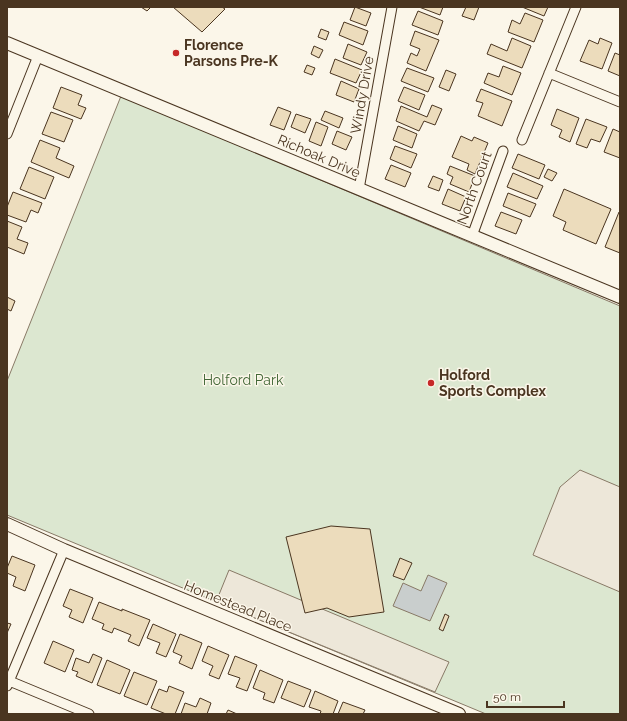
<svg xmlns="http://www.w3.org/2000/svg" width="627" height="721" viewBox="0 0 627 721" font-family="Raleway,sans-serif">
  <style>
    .green { fill: #dce7d0; stroke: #887966 }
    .parking { fill: #ede7d9; stroke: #887966 }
    .water { fill: #c9cecd; stroke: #887966 }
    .building { fill: #ecdcbc; stroke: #4a3520 }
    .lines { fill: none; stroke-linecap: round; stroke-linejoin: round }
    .minor-casing { stroke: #4a3520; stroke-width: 11 }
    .tertiary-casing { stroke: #4a3520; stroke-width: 14 }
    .minor { stroke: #fbf6e9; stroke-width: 9 }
    .tertiary { stroke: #fbf6e9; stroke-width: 12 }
    .poi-dot { fill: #c62828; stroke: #fbf6e9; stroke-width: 1.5 }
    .labels { text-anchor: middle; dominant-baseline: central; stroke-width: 3; stroke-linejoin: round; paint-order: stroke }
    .poi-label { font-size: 14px; font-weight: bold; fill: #4a3520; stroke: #fbf6e9; text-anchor: start }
    .street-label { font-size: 14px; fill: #4a3520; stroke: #fbf6e9 }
    .park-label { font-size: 14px; fill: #436837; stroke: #fbf6e9 }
  </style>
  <rect width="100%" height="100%" fill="#fbf6e9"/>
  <!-- green -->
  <path class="green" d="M121,96L620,306V714H486L7,515V381Z"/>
  <!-- parking -->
  <path class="parking" d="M580,470L620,487V592L533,555L560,487Z
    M229,570L449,662L435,692L216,602Z"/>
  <!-- water -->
  <path class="water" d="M428,575L447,583L430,621L393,606L403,583L421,591Z"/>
  <!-- building -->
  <path class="building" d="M141,7H151L147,11Z
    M173,7H222L225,9L202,32Z
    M355,7L371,13L366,26L350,20Z
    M419,7H443L440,15Z
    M466,7H479L474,20L462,16Z
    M522,7H548L544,16Z
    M418,11L443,21L438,35L412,25Z
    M525,13L543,20L534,42L508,32L512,20L520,24Z
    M344,22L368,31L363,45L339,35Z
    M321,29L329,32L326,40L318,37Z
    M415,31L439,40L426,71L407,63L411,53L417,56L420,49L410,45Z
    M512,38L531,46L522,68L487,54L491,44L507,51Z
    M600,38L612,43L602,69L580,61L589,40L598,44Z
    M348,44L367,52L361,65L343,58Z
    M314,46L323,50L319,58L311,54Z
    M615,53L620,55V76L608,71Z
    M335,59L362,70L356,83L330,73Z
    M307,65L315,68L312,75L304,72Z
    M503,66L521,73L512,95L484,83L488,73L499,77Z
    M407,68L434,78L428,92L401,81Z
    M446,70L456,74L449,91L439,87Z
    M341,81L359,89L354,102L336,95Z
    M61,87L82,95L78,105L86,108L81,119L53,108Z
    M404,87L425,95L419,110L398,101Z
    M481,89L512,101L502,126L478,116L483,103L476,101Z
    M432,105L442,109L435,125L424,121L419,131L396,121L401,106L427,117Z
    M278,107L291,112L284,130L270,125Z
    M557,109L579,118L570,142L559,137L562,130L551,125Z
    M325,111L343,118L339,128L321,120Z
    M51,112L73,120L64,142L42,134Z
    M296,114L311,119L305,133L291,127Z
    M586,119L607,127L600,142L591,139L587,148L576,144Z
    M316,122L328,127L321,146L309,141Z
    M398,126L417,134L412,148L393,140Z
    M613,129L620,132V158L604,152Z
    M337,131L352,137L346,150L332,144Z
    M461,136L472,141L474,137L488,143L475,174L467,170L469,164L452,157Z
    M40,140L60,148L56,158L74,166L69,178L31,162Z
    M395,146L417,154L411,168L390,159Z
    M518,154L545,165L539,179L512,168Z
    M391,165L411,173L405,187L385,179Z
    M450,166L475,176L469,192L450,184L453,177L447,174Z
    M29,167L54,177L45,199L20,189Z
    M548,169L557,173L552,181L544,177Z
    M513,173L543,186L537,199L507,187Z
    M433,176L443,180L439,191L428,187Z
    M448,189L466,197L460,211L442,204Z
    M564,189L611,209L596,244L563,230L566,222L553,216Z
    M13,192L42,203L38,213L31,210L26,222L7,215V207Z
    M508,193L536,204L530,217L503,206Z
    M501,212L522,220L516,234L495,226Z
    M619,212H620V253L605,247Z
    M7,221L22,227L17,239L28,243L24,254L7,247Z
    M7,297L15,301L11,311L7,309Z
    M331,526L370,529L384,612L349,617L327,608L305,613L286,537Z
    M12,556L35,565L25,591L13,586L16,577L7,573V568Z
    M400,558L412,563L404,580L393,576Z
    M70,589L93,598L83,623L69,617L72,610L63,606Z
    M99,602L122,611V609L150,620L139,646L128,641L131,635L114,628L112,633L102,629L104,624L92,619Z
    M445,614L449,616L443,631L439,629Z
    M7,623L11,624L7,633Z
    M153,624L176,634L166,657L156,653L160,643L147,638Z
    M180,634L202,643L192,669L179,663L182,656L173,652Z
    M53,641L74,650L65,672L44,663Z
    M208,646L229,655L219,679L209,675L213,666L202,661Z
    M93,654L102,658L92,683L76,676L78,672L72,670L76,658L89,663Z
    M235,656L257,665L247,691L236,687L240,678L228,674Z
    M107,660L130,670L120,694L97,685Z
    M260,670L283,680L274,703L263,699L265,693L253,688Z
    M134,672L157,681L147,705L124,696Z
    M288,681L311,690L304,707L281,698Z
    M169,686L184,692L175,714H166L151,708L159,689L167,692Z
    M315,691L338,701L333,714H320L321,711L309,707Z
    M200,698L211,703L207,714H181L185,703L196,707Z
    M343,702L365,710L363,714H338Z
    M228,710L237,714H226Z"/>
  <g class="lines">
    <!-- minor casing -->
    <g class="minor-casing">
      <path id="minor" d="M549,73L620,102
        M7,134L38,56
        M522,140L576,7
        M359,189L392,7
        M472,236L503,151
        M7,680L89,714
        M7,686L64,550"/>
    </g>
    <!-- tertiary casing -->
    <g class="tertiary-casing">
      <path id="tertiary" d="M7,43L620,297
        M7,524L64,550L459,714"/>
    </g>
    <!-- minor -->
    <use href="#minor" class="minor"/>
    <!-- tertiary -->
    <use href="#tertiary" class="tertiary"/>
  </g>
  <!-- markers -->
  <g class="poi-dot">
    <circle cx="176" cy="53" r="4"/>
    <circle cx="431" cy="383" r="4"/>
  </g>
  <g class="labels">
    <!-- poi labels -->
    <g class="poi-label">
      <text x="184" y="45">Florence<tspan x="184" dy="16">Parsons Pre-K</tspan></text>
      <text x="439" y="375">Holford<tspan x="439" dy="16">Sports Complex</tspan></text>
    </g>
    <!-- street labels -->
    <g class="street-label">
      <text transform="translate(362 95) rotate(-80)">Windy Drive</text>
      <text transform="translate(319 156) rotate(23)">Richoak Drive</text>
      <text transform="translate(474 188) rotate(-70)">North Court</text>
      <text transform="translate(238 606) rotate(22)">Homestead Place</text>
    </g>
    <!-- park labels -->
    <g class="park-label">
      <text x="243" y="380">Holford Park</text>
    </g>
  </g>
  <!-- border -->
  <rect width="627" height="721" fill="none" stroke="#4a3520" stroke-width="16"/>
  <!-- scale -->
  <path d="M487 701v6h77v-6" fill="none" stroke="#4a3520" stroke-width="2"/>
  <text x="493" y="701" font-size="12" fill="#4a3520" stroke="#fbf6e9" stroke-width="3" paint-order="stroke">50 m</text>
</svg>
